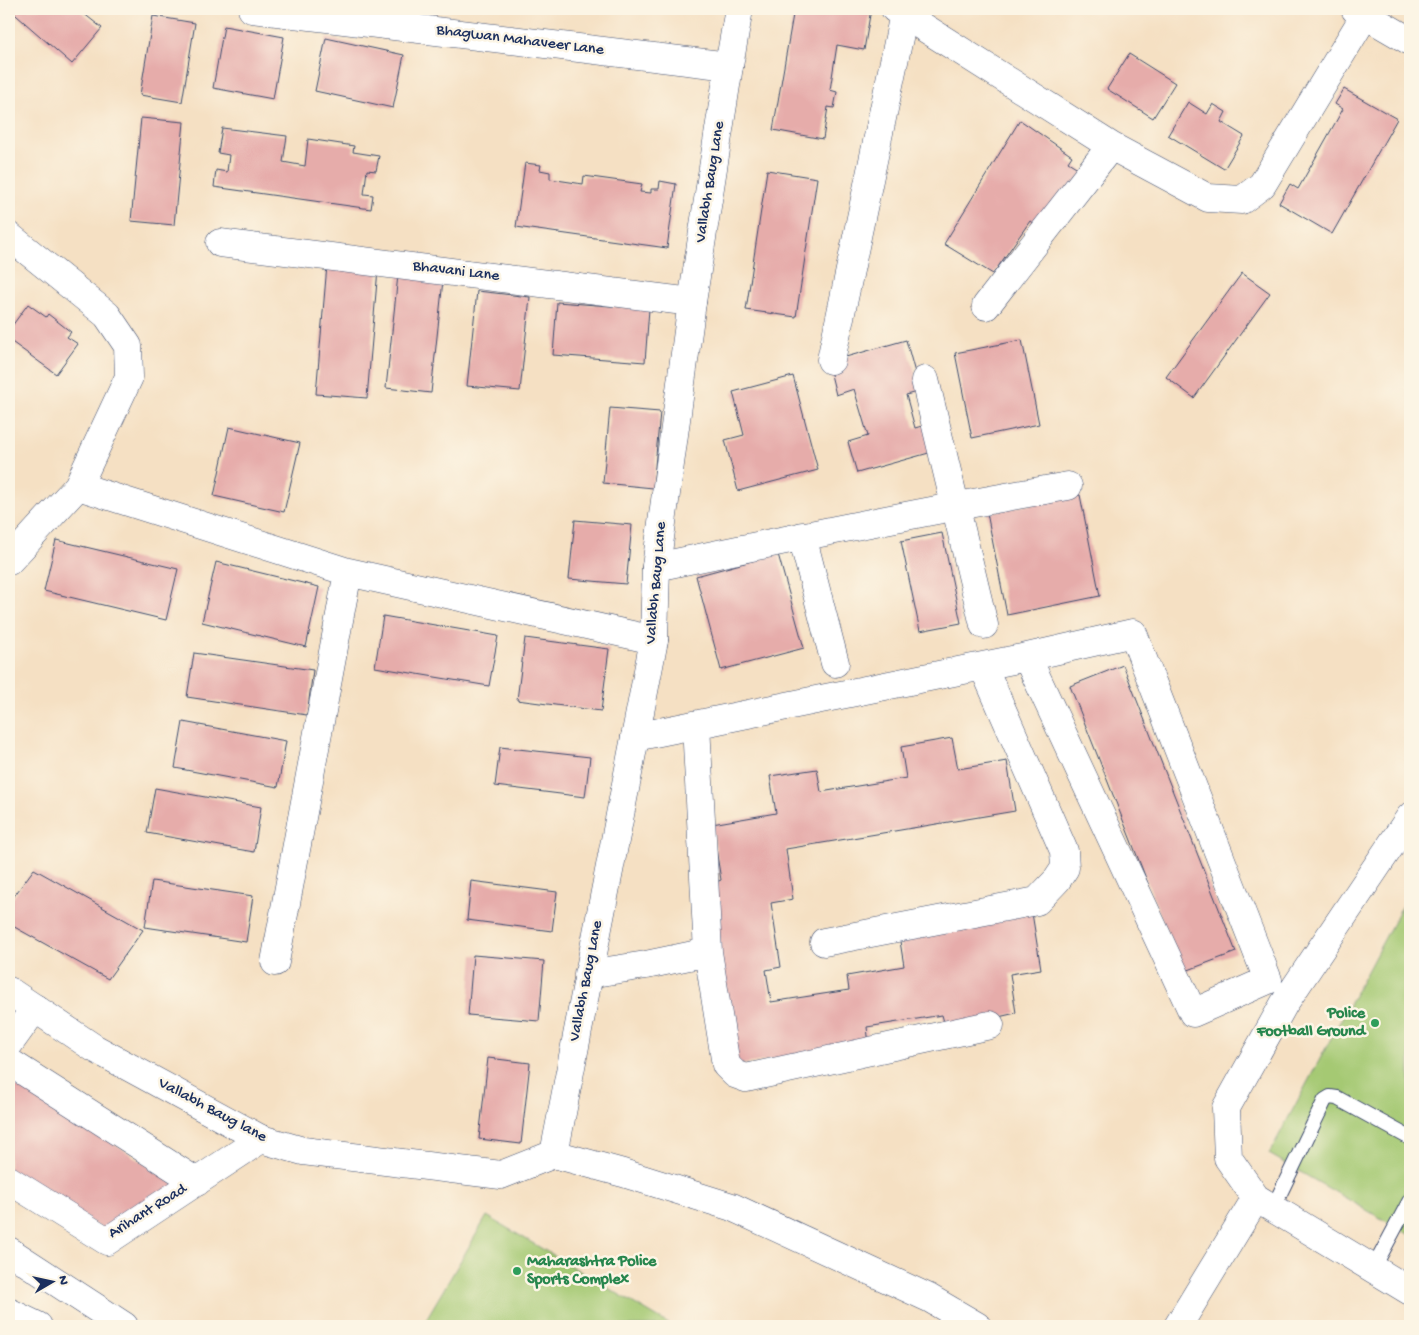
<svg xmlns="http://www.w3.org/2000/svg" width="1419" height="1335" viewBox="0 0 1419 1335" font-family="'Gochi Hand',sans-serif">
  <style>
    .green { fill: #a5c973; stroke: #607c68 }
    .building { fill: #e6acaa }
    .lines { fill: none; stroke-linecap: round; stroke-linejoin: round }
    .service-casing { stroke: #3c4a6d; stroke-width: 16 }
    .minor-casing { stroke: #3c4a6d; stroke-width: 29 }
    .tertiary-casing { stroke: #3c4a6d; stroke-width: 29 }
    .trunk-casing { stroke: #3c4a6d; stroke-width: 29 }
    .service { stroke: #fff; stroke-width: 14 }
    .minor { stroke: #fff; stroke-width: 28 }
    .tertiary { stroke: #fff; stroke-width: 28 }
    .trunk { stroke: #fff; stroke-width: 28 }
    .leisure-dot { fill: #2e9e5b; stroke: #fcf5e5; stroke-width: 2 }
    .labels { text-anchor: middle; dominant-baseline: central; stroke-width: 5; stroke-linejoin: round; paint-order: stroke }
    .street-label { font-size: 16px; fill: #1b2f5e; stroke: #fcf5e5 }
    .leisure-label { font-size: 16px; font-weight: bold; fill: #27864d; stroke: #fcf5e5; text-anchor: end }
  </style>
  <rect width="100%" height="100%" fill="#fcf5e5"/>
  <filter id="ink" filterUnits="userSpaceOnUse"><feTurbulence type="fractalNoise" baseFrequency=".02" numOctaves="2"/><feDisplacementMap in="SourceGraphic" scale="10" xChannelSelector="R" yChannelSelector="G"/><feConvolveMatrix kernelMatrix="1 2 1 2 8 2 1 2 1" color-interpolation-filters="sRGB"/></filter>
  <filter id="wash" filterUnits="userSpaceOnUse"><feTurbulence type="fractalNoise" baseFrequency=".0096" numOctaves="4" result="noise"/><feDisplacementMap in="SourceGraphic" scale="20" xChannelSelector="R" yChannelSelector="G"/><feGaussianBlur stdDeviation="1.12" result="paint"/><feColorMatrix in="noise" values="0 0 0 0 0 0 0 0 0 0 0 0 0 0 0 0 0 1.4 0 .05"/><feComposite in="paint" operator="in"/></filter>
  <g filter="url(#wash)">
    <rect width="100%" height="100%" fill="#f5e0c3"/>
    <!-- green -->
    <path class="green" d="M1410,891V1235L1269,1154Z
      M487,1216L672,1326H422Z"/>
    <g id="blocks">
      <!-- building -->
      <path class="building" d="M9,9H78L102,28L72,64Z
        M794,9H871L864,50L837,45L830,90L837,92L834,108L828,107L823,139L773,130Z
        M153,16L195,23L182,102L140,95Z
        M224,26L284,37L273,99L213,88Z
        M326,38L404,55L393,108L315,91Z
        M1129,54L1175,83L1153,118L1107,89Z
        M1344,89L1397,119L1332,234L1279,203L1290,184L1298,189L1343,109L1335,104Z
        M1188,102L1207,114L1213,104L1226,112L1221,122L1244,136L1224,169L1168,135Z
        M141,118L184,122L174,225L131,221Z
        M1020,120L1072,156L1068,162L1086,173L1043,227L1030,221L993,274L944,244Z
        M222,128L287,136L283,162L305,166L308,139L354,146L353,152L379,156L376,171L367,170L364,194L373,195L371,209L214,187L216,170L227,172L229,155L218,153Z
        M525,163L541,165L540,170L550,172V179L583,184L584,176L642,184L640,192L651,193V189H659L660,181L676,184L667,248L516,227Z
        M767,170L817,178L796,317L746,310Z
        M327,265L378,269L367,398L316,394Z
        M1242,273L1270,293L1194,398L1166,377Z
        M398,275L443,280L431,393L386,388Z
        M477,291L530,297L520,391L467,386Z
        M557,302L649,309L645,362L553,355Z
        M28,304L46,317L48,314L71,332L67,337L78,344L56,374L9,340V330Z
        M906,340L920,391L906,395L915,428L929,424L936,451L857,473L848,442L868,436L854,389L836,395L828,362Z
        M1022,340L1039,424L972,438L955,353Z
        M793,376L818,470L738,491L725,440L744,435L733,392Z
        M610,408L660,412L653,488L603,483Z
        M229,427L300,443L284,512L214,496Z
        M1080,495L1100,596L1007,615L987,513Z
        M575,520L632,525L626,584L569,579Z
        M942,533L961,623L920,631L901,541Z
        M56,540L178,569L166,620L44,591Z
        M778,554L804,648L721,670L696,576Z
        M216,562L319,587L306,647L202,622Z
        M383,616L498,636L489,686L375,667Z
        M525,638L609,649L601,711L517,700Z
        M194,653L313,670L307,715L187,697Z
        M1123,665L1236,952L1183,972L1070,686Z
        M183,722L286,741L278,787L175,768Z
        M952,738L958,769L1007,761L1015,811L786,849L793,899L771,903L781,967L766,970L771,1002L849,990L847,976L904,966L899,935L1032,913L1041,969L1010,974L1016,1013L946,1029L942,1015L867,1027L869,1045L738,1065L708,886L721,880L712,824L776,813L770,776L817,769L821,792L906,778L901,747Z
        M500,747L590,757L585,797L495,786Z
        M155,788L261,807L254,852L147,833Z
        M34,869L143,930L108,979L9,924V903Z
        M152,881L253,896L246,942L145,927Z
        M471,881L557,892L552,931L467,920Z
        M473,955L544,961L539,1021L468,1015Z
        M488,1058L530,1063L521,1144L479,1139Z
        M9,1073L176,1185L108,1233L9,1169Z"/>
    </g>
  </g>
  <g filter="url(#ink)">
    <use href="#blocks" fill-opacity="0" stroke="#3c4a6d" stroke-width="1"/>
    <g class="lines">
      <!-- service casing -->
      <g class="service-casing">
        <path id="service" d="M1273,1208L1325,1100L1330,1097L1337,1098L1410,1138
          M1373,1269L1410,1200"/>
      </g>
      <!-- minor casing -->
      <g class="minor-casing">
        <path id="minor" d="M252,9L729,66
          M895,9L1111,146L1208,198L1242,200L1262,185L1365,15
          M1355,9L1410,41
          M9,236L107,315L128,346L129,377L78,486L9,561
          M220,243L692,302
          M986,306L1111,146
          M831,360L904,14
          M925,380L984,625
          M78,486L348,572L654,640
          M802,536L835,663
          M656,567C793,538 930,510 1068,486
          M696,725L708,952
          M635,737L1027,657L1133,633L1268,980L1193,1013L1027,657
          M1410,817L1284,1004L1226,1108L1228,1158L1256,1198L1410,1291
          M824,942L1037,901L1057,880L1065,868L1064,851L983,666
          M275,962L348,572
          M588,974L646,965L708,952L726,1065L735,1074L746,1078L990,1025
          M9,1044L35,1008
          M9,1062L197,1182
          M554,1154L623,1173L732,1207L929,1298L977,1326
          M9,1180L107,1241L261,1139
          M1178,1326L1256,1198"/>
      </g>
      <!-- tertiary casing -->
      <g class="tertiary-casing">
        <path id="tertiary" d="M9,991L94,1048L261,1139L303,1151L501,1175L554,1154L654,640L656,567L692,302L729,66L739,9
          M9,1251L124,1326"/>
      </g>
      <!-- trunk casing -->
      <g class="trunk-casing">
        <path id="trunk" d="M9,1312L38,1326"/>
      </g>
      <!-- service -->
      <use href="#service" class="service"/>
      <!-- minor -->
      <use href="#minor" class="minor"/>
      <!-- tertiary -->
      <use href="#tertiary" class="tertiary"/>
      <!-- trunk -->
      <use href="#trunk" class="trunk"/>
    </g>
  </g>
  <!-- markers -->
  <g class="leisure-dot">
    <circle cx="1375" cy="1023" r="5"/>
    <circle cx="517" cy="1271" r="5"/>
  </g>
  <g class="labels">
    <!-- street labels -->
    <g class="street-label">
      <text transform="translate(520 41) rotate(7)">Bhagwan Mahaveer Lane</text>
      <text transform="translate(711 182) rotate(-81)">Vallabh Baug Lane</text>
      <text transform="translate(456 272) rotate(7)">Bhavani Lane</text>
      <text transform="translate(657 583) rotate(-85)">Vallabh Baug Lane</text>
      <text transform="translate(587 981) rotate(-79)">Vallabh Baug Lane</text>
      <text transform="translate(212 1111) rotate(28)">Vallabh Baug lane</text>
      <text transform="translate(148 1212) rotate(-32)">Arihant Road</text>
    </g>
    <!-- leisure labels -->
    <g class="leisure-label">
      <text x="1365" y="1014">Police<tspan x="1365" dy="18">Football Ground</tspan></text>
      <text x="527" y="1262" text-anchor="start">Maharashtra Police<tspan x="527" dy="18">Sports Complex</tspan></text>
    </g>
  </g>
  <!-- margin -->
  <rect width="1419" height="1335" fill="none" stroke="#fcf5e5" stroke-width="30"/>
  <!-- north arrow -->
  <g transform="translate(52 1282) rotate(81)" stroke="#fcf5e5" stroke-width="4" paint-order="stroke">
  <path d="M0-4L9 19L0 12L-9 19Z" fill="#1b2f5e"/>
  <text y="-8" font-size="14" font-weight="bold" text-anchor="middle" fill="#1b2f5e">N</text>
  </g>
</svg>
